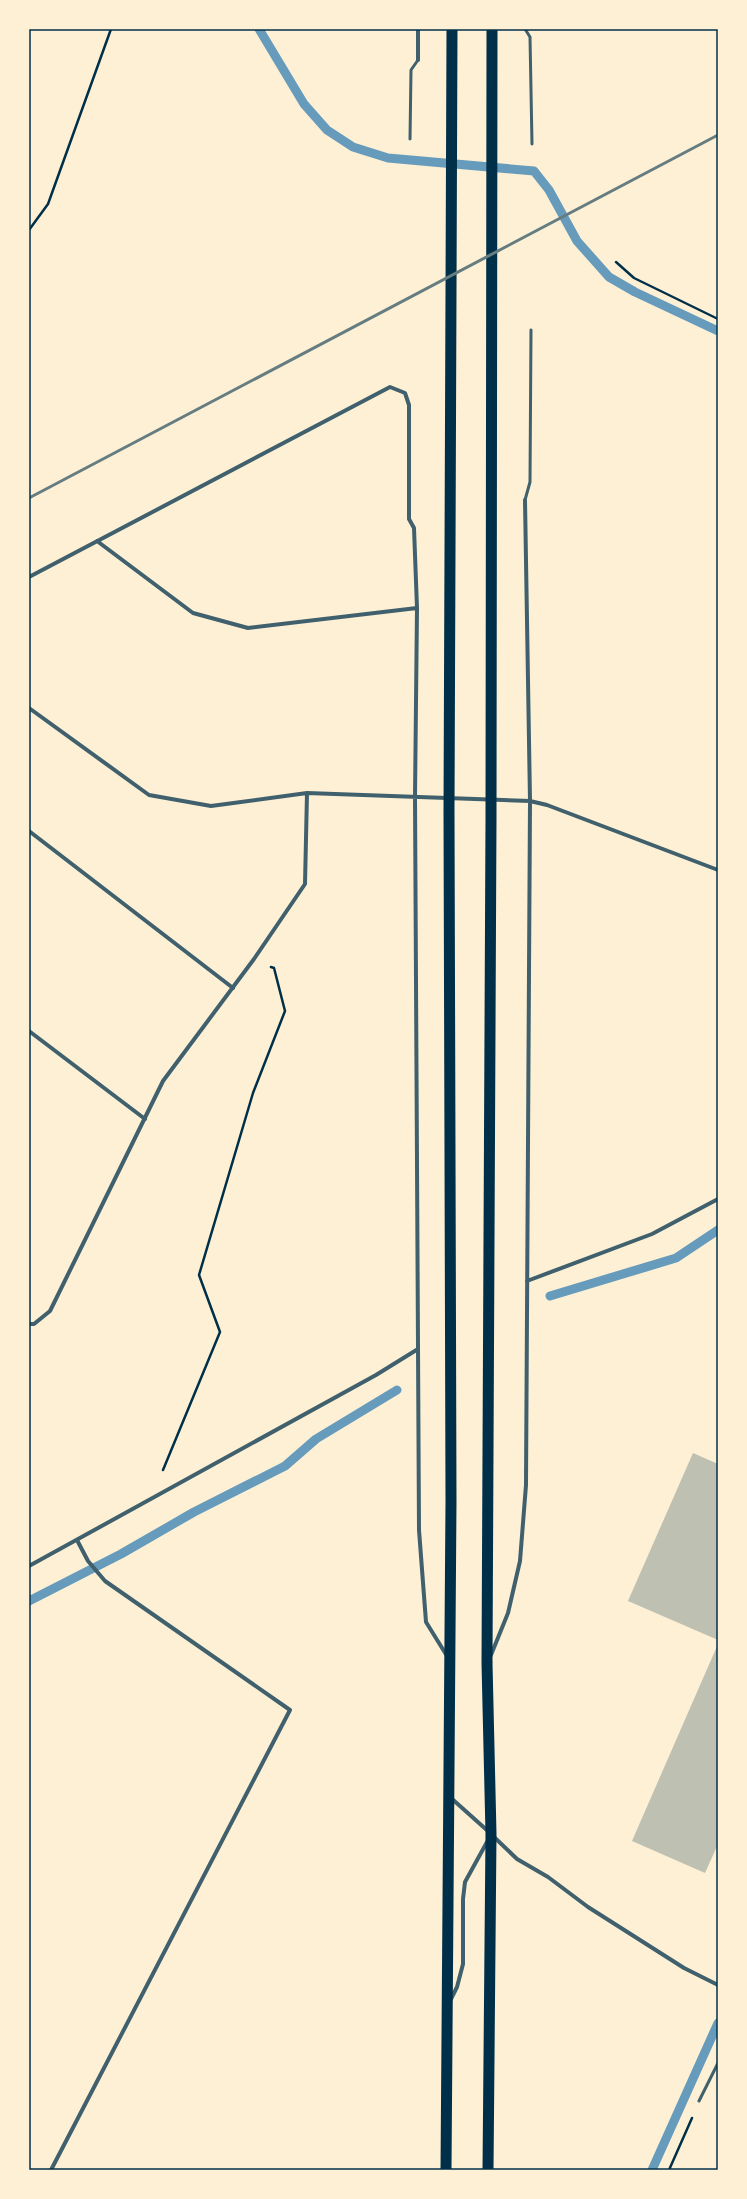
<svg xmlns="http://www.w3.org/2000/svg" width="747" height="2199" viewBox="0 0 747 2199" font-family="Merriweather,serif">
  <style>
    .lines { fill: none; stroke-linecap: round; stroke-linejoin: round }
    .stream { stroke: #669bbc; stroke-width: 9 }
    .building { fill: #bec0b2 }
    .path { stroke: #003049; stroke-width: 2.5 }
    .service { stroke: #3f606c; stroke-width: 3 }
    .minor { stroke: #3f606c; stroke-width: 4 }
    .trunk { stroke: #003049; stroke-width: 11 }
    .rail { stroke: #657d81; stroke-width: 3 }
    .neatline { fill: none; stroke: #003049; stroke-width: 1.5 }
  </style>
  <rect width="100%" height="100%" fill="#fdf0d5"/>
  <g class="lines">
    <!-- stream -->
    <path class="stream" d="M259,29L304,104L327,130L353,147L388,158L534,171L549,190L577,241L609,277L635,292L718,331
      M550,1296L676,1258L718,1230
      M29,1601L121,1554L194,1512L285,1466L316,1439L397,1390
      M652,2170L718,2023"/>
  </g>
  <!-- building -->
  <path class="building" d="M693,1453L718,1464V1640L628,1601Z
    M718,1644V1844L705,1873L632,1841Z"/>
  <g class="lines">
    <!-- path -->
    <path class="path" d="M29,230L48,204L111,29
      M616,262L634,278L718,319
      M163,1470L220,1332L199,1275L253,1093L285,1011L274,968L271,967
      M669,2170L692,2118"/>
    <!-- service -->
    <path class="service" d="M525,29L530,37L532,144
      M410,139L411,70L418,60
      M525,500L530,482L531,330
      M699,2101L718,2063"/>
    <!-- minor -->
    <path class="minor" d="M418,60V29
      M97,541L193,613L248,628L417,608
      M29,577L390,387L405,393L409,405V519L414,528L417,608L415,797L419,1530L426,1622L447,1656
      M29,708L149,795L211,806L307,793L530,801L547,805L718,870
      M29,831L233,988
      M29,1031L145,1119
      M527,1281L652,1234L718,1199
      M29,1324H34L50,1311L163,1081L254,959L305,884L307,793
      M29,1566L376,1375L418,1349
      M491,1655L508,1613L520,1561L526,1485L530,801L525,500
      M451,1798L489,1832
      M494,1837L517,1859L548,1877L588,1907L684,1968L718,1985
      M451,1999L457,1987L463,1964V1899L465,1882L487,1842
      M51,2170L290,1710L105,1581L88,1561L77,1540"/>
    <!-- trunk -->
    <path class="trunk" d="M446,2170L451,1501L449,811L452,29
      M488,2170L491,1834L487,1663L491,818L492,29"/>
    <!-- rail -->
    <path class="rail" d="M29,498L718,135"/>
  </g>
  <!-- border -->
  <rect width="747" height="2199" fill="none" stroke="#fdf0d5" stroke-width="60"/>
  <rect x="30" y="30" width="687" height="2139" class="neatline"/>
</svg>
